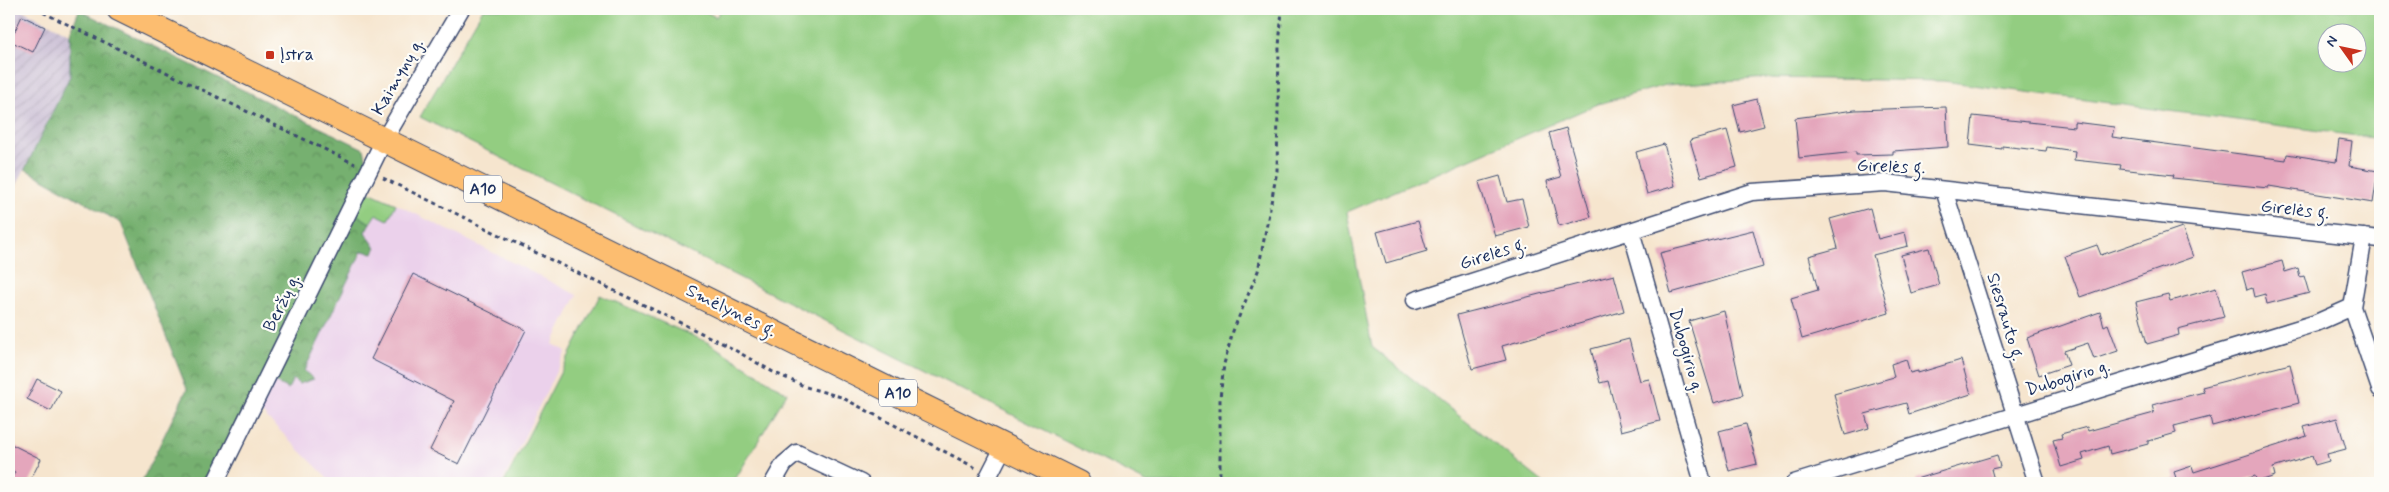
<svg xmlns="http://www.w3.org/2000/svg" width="2389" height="492" viewBox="0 0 2389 492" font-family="Mynerve,sans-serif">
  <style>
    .built { fill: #ebd1eb }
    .industrial { fill: url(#industrial-furrows) }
    .grass { fill: #93cd81; stroke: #577e70; fill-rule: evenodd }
    .forest { fill: url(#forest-crowns); stroke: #487066 }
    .building { fill: #e4a6bc }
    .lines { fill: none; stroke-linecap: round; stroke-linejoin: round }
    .minor-casing { stroke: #3c4a6f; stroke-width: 19 }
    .highway-casing { stroke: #3c4a6f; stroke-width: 26 }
    .path { stroke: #3c4a6f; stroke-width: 3; stroke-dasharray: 4 4; stroke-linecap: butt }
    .minor { stroke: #fff; stroke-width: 16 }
    .highway { stroke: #fcbd6f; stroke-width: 24 }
    .poi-dot { fill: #c8321e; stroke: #fdfcf7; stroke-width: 2 }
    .labels { text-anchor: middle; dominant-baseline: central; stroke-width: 4.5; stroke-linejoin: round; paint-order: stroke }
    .shield { fill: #fdfcf7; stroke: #5f6c8c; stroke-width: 1 }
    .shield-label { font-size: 16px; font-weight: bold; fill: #1b2f5e }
    .poi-label { font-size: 18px; fill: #1b2f5e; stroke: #fdfcf7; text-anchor: start }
    .street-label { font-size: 18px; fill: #1b2f5e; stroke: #fdfcf7 }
  </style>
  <defs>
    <pattern id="industrial-furrows" width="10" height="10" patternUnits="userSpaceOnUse" patternTransform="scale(1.25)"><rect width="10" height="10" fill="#cbbfd5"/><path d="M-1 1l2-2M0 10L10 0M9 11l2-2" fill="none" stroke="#aea4b9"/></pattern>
    <pattern id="forest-crowns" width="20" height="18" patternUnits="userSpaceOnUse" patternTransform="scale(1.25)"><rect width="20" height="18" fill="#76b06f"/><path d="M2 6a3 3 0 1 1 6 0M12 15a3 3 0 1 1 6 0" fill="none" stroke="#60905e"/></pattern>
  </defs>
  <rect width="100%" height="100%" fill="#fdfcf7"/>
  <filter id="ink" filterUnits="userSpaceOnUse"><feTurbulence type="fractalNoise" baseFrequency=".02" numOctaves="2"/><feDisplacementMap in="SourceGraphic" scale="10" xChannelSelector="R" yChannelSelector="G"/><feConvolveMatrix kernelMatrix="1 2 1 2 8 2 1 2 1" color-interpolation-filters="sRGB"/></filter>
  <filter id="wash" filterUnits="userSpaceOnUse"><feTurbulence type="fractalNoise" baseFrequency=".0096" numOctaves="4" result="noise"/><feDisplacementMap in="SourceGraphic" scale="20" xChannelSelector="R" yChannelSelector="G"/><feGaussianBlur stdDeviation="1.12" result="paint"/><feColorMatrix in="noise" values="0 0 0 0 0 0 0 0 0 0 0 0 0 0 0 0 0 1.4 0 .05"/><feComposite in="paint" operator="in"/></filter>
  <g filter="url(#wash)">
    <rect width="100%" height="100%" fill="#f6e5ce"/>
    <!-- built -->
    <path class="built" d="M360,188L396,204L577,295L553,344L566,351L502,483H333L254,405Z"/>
    <!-- industrial -->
    <path class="industrial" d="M9,9H20L70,34V76L9,201Z"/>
    <!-- grass -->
    <path class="grass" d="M483,9H700L716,17L721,9H2380V139L1943,81L1768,78L1666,85L1598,104L1347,212L1372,347L1544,483H1148L420,117ZM2326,32H2356V62H2326Z
      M360,188L396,204L388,220L376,214L370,223L349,210Z
      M600,295L709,343L787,393L733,483H504Z"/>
    <!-- forest -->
    <path class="forest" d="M79,10L364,149L369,171L350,210L370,223L365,232L376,248L373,253L362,251L304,371L314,379L299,384L293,379L288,389L268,378L215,483H141L187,389L121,223L25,169L70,76V34Z"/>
    <g id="blocks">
      <!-- building -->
      <path class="building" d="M22,16L45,27L33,52L10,41Z
        M1757,99L1764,126L1740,132L1733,105Z
        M1946,107L1948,147L1893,151V154L1856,155V152L1799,158L1795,118L1855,110Z
        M1973,116L2074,127V122L2114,127L2112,137L2286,160L2287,154L2336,162L2339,139L2352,141L2349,166L2378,171L2373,203L2269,186L2268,188L2173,178L2174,175L2120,169L2121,165L2074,160L2075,151L2047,147L2046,151L2002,146V149L1970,145Z
        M1566,128L1591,217L1559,226L1547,181L1561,177L1549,133Z
        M1727,130L1737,167L1701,177L1690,140Z
        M1664,144L1675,186L1647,194L1636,152Z
        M1500,176L1507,202L1522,199L1529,227L1495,236L1479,182Z
        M1870,208L1878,239L1905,232L1908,246L1873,255L1889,313L1802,339L1791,298L1818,290L1809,256L1838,248L1830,219Z
        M1418,221L1427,251L1386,263L1377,232Z
        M2182,227L2193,257L2080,297L2065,256L2097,245L2101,255Z
        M1753,230L1763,267L1671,293L1660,253Z
        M1929,248L1939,285L1911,293L1901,255Z
        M2282,261L2285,272L2298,268L2300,277L2304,276L2309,293L2267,304L2265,294L2254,297L2252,288L2247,290L2242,272Z
        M413,274L526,330L459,464L430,450L454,401L371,359Z
        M1614,275L1624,311L1502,346L1506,360L1472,369L1457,315Z
        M2216,288L2224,317L2178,329L2179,335L2147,344L2136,302L2168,294L2170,301Z
        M1724,311L1743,395L1714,403L1689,321Z
        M2100,312L2104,326L2108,324L2118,351L2094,359L2088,343L2064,351L2069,365L2039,375L2027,338Z
        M1629,339L1640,381L1649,379L1660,421L1621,431L1608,381L1600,383L1591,349Z
        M1906,359L1910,373L1918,371V373L1961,360L1971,394L1909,414L1906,403L1865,414L1869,428L1845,435L1834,394L1894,377L1891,364Z
        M2290,364L2299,403L2212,426L2210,417L2174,426L2176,433L2148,441V444L2110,454L2108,446L2082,454L2084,460L2061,467L2053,440L2062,438L2061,434L2087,427L2088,431L2154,413L2152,405L2204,392L2202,387Z
        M37,379L61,391L51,411L27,399Z
        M2337,418L2346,449L2327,454L2329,461L2315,465L2312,456L2273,468L2275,476L2257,482L2255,476L2234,483H2170L2169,481L2176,478L2174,472L2192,466L2194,472L2307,436L2304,427Z
        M1746,424L1757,464L1729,471L1719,431Z
        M9,443L41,459L29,483H9L15,472L9,469Z
        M1997,455L2000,467L1991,469L1995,483H1917L1916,479Z"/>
    </g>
  </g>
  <g filter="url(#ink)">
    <use href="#blocks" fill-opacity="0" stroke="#3c4a6f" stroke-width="1"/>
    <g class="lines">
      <!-- minor casing -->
      <g class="minor-casing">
        <path id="minor" d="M1944,190L2037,483
          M1631,231L1703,483
          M2364,237L2352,307L2380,389
          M1415,300L1752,192L1885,183L2380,239
          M215,483L384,140L461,9
          M773,483L784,464L797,453L861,483
          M985,483L1004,446
          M1794,483L2316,323L2352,307"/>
      </g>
      <!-- highway casing -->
      <g class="highway-casing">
        <path id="highway" d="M119,9L1078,483"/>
      </g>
      <!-- path -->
      <path class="path" d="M36,9L355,164
        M383,178L726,345L773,372L806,387L841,397L976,468
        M1218,483L1220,472V398L1224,364L1233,331L1258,271L1277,171L1279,47L1282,9"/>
      <!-- minor -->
      <use href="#minor" class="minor"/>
      <!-- highway -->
      <use href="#highway" class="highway"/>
    </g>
  </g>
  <!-- markers -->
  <rect class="poi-dot" x="265" y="50" width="10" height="10" rx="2.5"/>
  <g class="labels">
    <!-- shield labels -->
    <g class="shield">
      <rect x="464" y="175.5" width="38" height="27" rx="4"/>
      <rect x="879" y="379.5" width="38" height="27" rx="4"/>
    </g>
    <g class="shield-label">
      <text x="483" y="189">A10</text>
      <text x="898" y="393">A10</text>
    </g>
    <!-- poi labels -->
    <g class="poi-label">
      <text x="280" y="55">Įstra</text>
    </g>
    <!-- street labels -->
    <g class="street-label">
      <text transform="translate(398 77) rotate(-60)">Kaimynų g.</text>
      <text transform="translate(1891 167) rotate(2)">Girelės g.</text>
      <text transform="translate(2295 210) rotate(6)">Girelės g.</text>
      <text transform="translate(1493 254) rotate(-18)">Girelės g.</text>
      <text transform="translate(282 303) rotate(-64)">Beržų g.</text>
      <text transform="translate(731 311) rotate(26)">Smėlynės g.</text>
      <text transform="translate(2005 317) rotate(73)">Siesrauto g.</text>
      <text transform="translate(1686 351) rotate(74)">Dubogirio g.</text>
      <text transform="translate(2068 378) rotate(-17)">Dubogirio g.</text>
    </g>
  </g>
  <!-- margin -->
  <rect width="2389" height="492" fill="none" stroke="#fdfcf7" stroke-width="30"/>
  <!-- north arrow -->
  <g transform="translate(2342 48) rotate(303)"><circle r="24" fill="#fdfcf7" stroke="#a3aaba"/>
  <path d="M0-4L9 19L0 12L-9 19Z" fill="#c8321e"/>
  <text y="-8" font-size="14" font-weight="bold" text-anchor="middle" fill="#1b2f5e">N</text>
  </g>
</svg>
